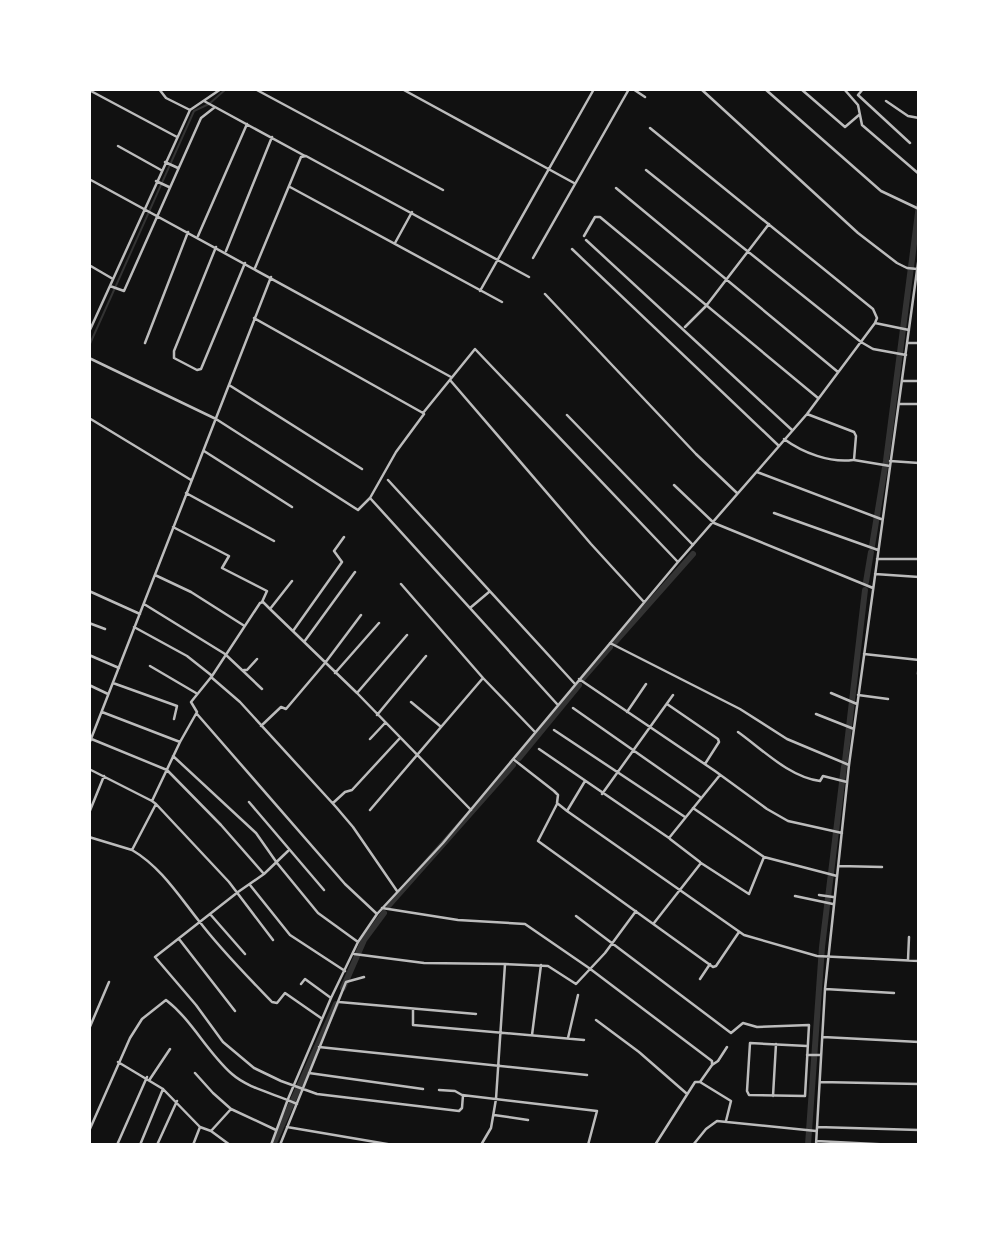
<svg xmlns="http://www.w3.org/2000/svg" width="1008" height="1234" viewBox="0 0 1008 1234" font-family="Ubuntu,sans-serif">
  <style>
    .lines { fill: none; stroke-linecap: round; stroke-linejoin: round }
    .stream { stroke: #333; stroke-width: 2 }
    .canal { stroke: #333; stroke-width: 6 }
    .minor { stroke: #bcbcbc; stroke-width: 2.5 }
  </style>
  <rect width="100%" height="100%" fill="#111"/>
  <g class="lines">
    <!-- stream -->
    <path class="stream" d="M89,346L194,111L209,104L226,89"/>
    <!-- canal -->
    <path class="canal" d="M872,546L886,461L919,205
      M866,582L871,552
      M615,642L693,554
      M583,678L610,647
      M519,758L579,685
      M845,761L865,590
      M389,905L513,765
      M343,988L364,940L384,913
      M273,1145L336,1004
      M808,1145L822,947L844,766"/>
    <!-- minor -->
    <path class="minor" d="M159,89L166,98L190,110
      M255,89L443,190
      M402,89L574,183
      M633,89L645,97
      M701,89L858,233L897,263L907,268L917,269
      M765,89L881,191L919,209
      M801,89L845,127L859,115
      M844,89L858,105L862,125L919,174
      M863,89L858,95L910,143
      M89,90L177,137
      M204,101L305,156
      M886,101L908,116L919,118
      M118,146L161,170
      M165,162L178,168
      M646,170L861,342L873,349L906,355
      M89,179L451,377
      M156,181L169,187
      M290,187L502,302
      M616,188L838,372
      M198,236L247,124
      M584,236L595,217H600L818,398
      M586,240L792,430
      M395,243L412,212
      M216,247L174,351V358L197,370L201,369L245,263
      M572,249L779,446
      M226,251L272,137
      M533,258L629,89
      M89,265L113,279
      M255,268L301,157L306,156L529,277
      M110,286L124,291L201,118L215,107
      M480,291L594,89
      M545,294L696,454L737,493
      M254,318L423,413L475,349L677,561
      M875,323L909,330
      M685,327L706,306L769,224
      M89,332L190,110L221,89
      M145,343L188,232
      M908,343H919
      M89,358L216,419L358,510L370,498L396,452L424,414
      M450,380L591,544L644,602
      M902,381H919
      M229,385L362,469
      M899,404H919
      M807,414L854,432L856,436L854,460L890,466
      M567,415L693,545
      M89,418L191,480
      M784,439C803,453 830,463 853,460
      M204,451L292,507
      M890,461L919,463
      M757,472L881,519
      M388,480L575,684
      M674,485L714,523L873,588
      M186,493L274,541
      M370,498L557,704
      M774,513L878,550
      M173,527L229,556L222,568L267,591L262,602
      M877,559H919
      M875,574L919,577
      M155,575L191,592L243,625
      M89,591L140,614
      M144,604L225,654L262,689
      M470,608L489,592
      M270,609L292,581
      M89,623L105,629
      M134,627L187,656L211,675
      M293,631L342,562L334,551L344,537
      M304,642L355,572
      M610,643L740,709L787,739L849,765
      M864,654L919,660
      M89,655L119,668
      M150,666L196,693
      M244,670H247L257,659
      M335,673L379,623
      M918,674L919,660
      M211,677L240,702L336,807L353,827L397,891
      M483,678L534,731
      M579,679L715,771L767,809L788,821L842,833
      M113,683L177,706L174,719
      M89,685L108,694
      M357,693L407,635
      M831,693L857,704
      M858,695L888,699
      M411,702L440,726
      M667,704L718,739L719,742L705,764
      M573,708L700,797
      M102,712L180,742
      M627,712L646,684
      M197,714L345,884L377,914
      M816,714L854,729
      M377,715L426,656
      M261,726L281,707L286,709L325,663L361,615
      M554,730L685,817
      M738,732C762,749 789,777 820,781L823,776L847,782
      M89,738L167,770L221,825L264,874
      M370,739L385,723
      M89,744L271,277
      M539,749L669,838L720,775
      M173,756L256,833L277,863L318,913L358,942
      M513,759L554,791L558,795L557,803L567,811L744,935L817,956L919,961
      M89,769L152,801
      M602,794L673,695
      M249,802L324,890
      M333,803L345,792L352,790L400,738
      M156,804L229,882L273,940
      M557,804L538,841L713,967L716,966L739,932
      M693,808L764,857
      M370,810L483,678L401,584
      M567,811L585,781
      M89,813L104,776
      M89,837L132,850
      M670,839L700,862
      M288,851L264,874L238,892L155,957L196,1005L223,1042L254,1068L281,1081L317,1094L459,1111L462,1108L463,1095
      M839,866L882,867
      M250,885L290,935L345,971
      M819,895L833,897
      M795,896L833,904
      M382,908L458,920L525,924L589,968L712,1061V1065L700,1082
      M210,914L245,954
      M576,916L731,1033L743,1023L757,1027L809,1025L805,1096L749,1095L747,1091L750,1043L807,1046
      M654,923L701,863L749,894L764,857L837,876
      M179,939L235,1011
      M354,954L424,963L505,964L496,1099L491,1128L481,1145
      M908,960L909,937
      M505,964L548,966L576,984L605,953L636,911
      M700,979L710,964
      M346,982L364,977
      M301,984L305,979L331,998
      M825,989L894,993
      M339,1002L476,1014
      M413,1009V1025L584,1040
      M321,1018L285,993L277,1003L272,1002C247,976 221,950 199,921C179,896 161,867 132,850L156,804L152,801L180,742L197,712L191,702L212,676L260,603L263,602L270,609L357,693L471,810
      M596,1020L639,1052L686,1093
      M89,1029L109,982
      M532,1035L541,965
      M823,1037L919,1042
      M568,1038L578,995
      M319,1047L587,1075
      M807,1055H821
      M118,1062L163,1089L200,1127L193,1145
      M712,1065L718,1061L727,1047
      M195,1073L213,1093L231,1109L276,1130
      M309,1073L423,1089
      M150,1079L170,1049
      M820,1082L919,1084
      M439,1090L455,1091L462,1095L597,1111L588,1145
      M773,1096L776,1044
      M494,1115L528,1120
      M200,1127L211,1131L231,1109
      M287,1127L393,1145
      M817,1127L919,1130
      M89,1131L130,1038L142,1019L166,1000C192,1020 207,1052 232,1074C249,1089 276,1094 297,1104
      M211,1131L230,1145
      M816,1141L895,1145
      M117,1145L147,1077
      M140,1145L163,1089
      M157,1145L177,1101
      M271,1145L288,1099L331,998L358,942L377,914L443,843L678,562L807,414L875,323L877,318L873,309L650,128
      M280,1145L346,982
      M655,1145L695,1082H700L731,1101L726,1121
      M693,1145L706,1129L717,1121L816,1131
      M816,1145L825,989L849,765L919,256"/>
  </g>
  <!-- border -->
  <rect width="1008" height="1234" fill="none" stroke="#ffffff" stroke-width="182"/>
</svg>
